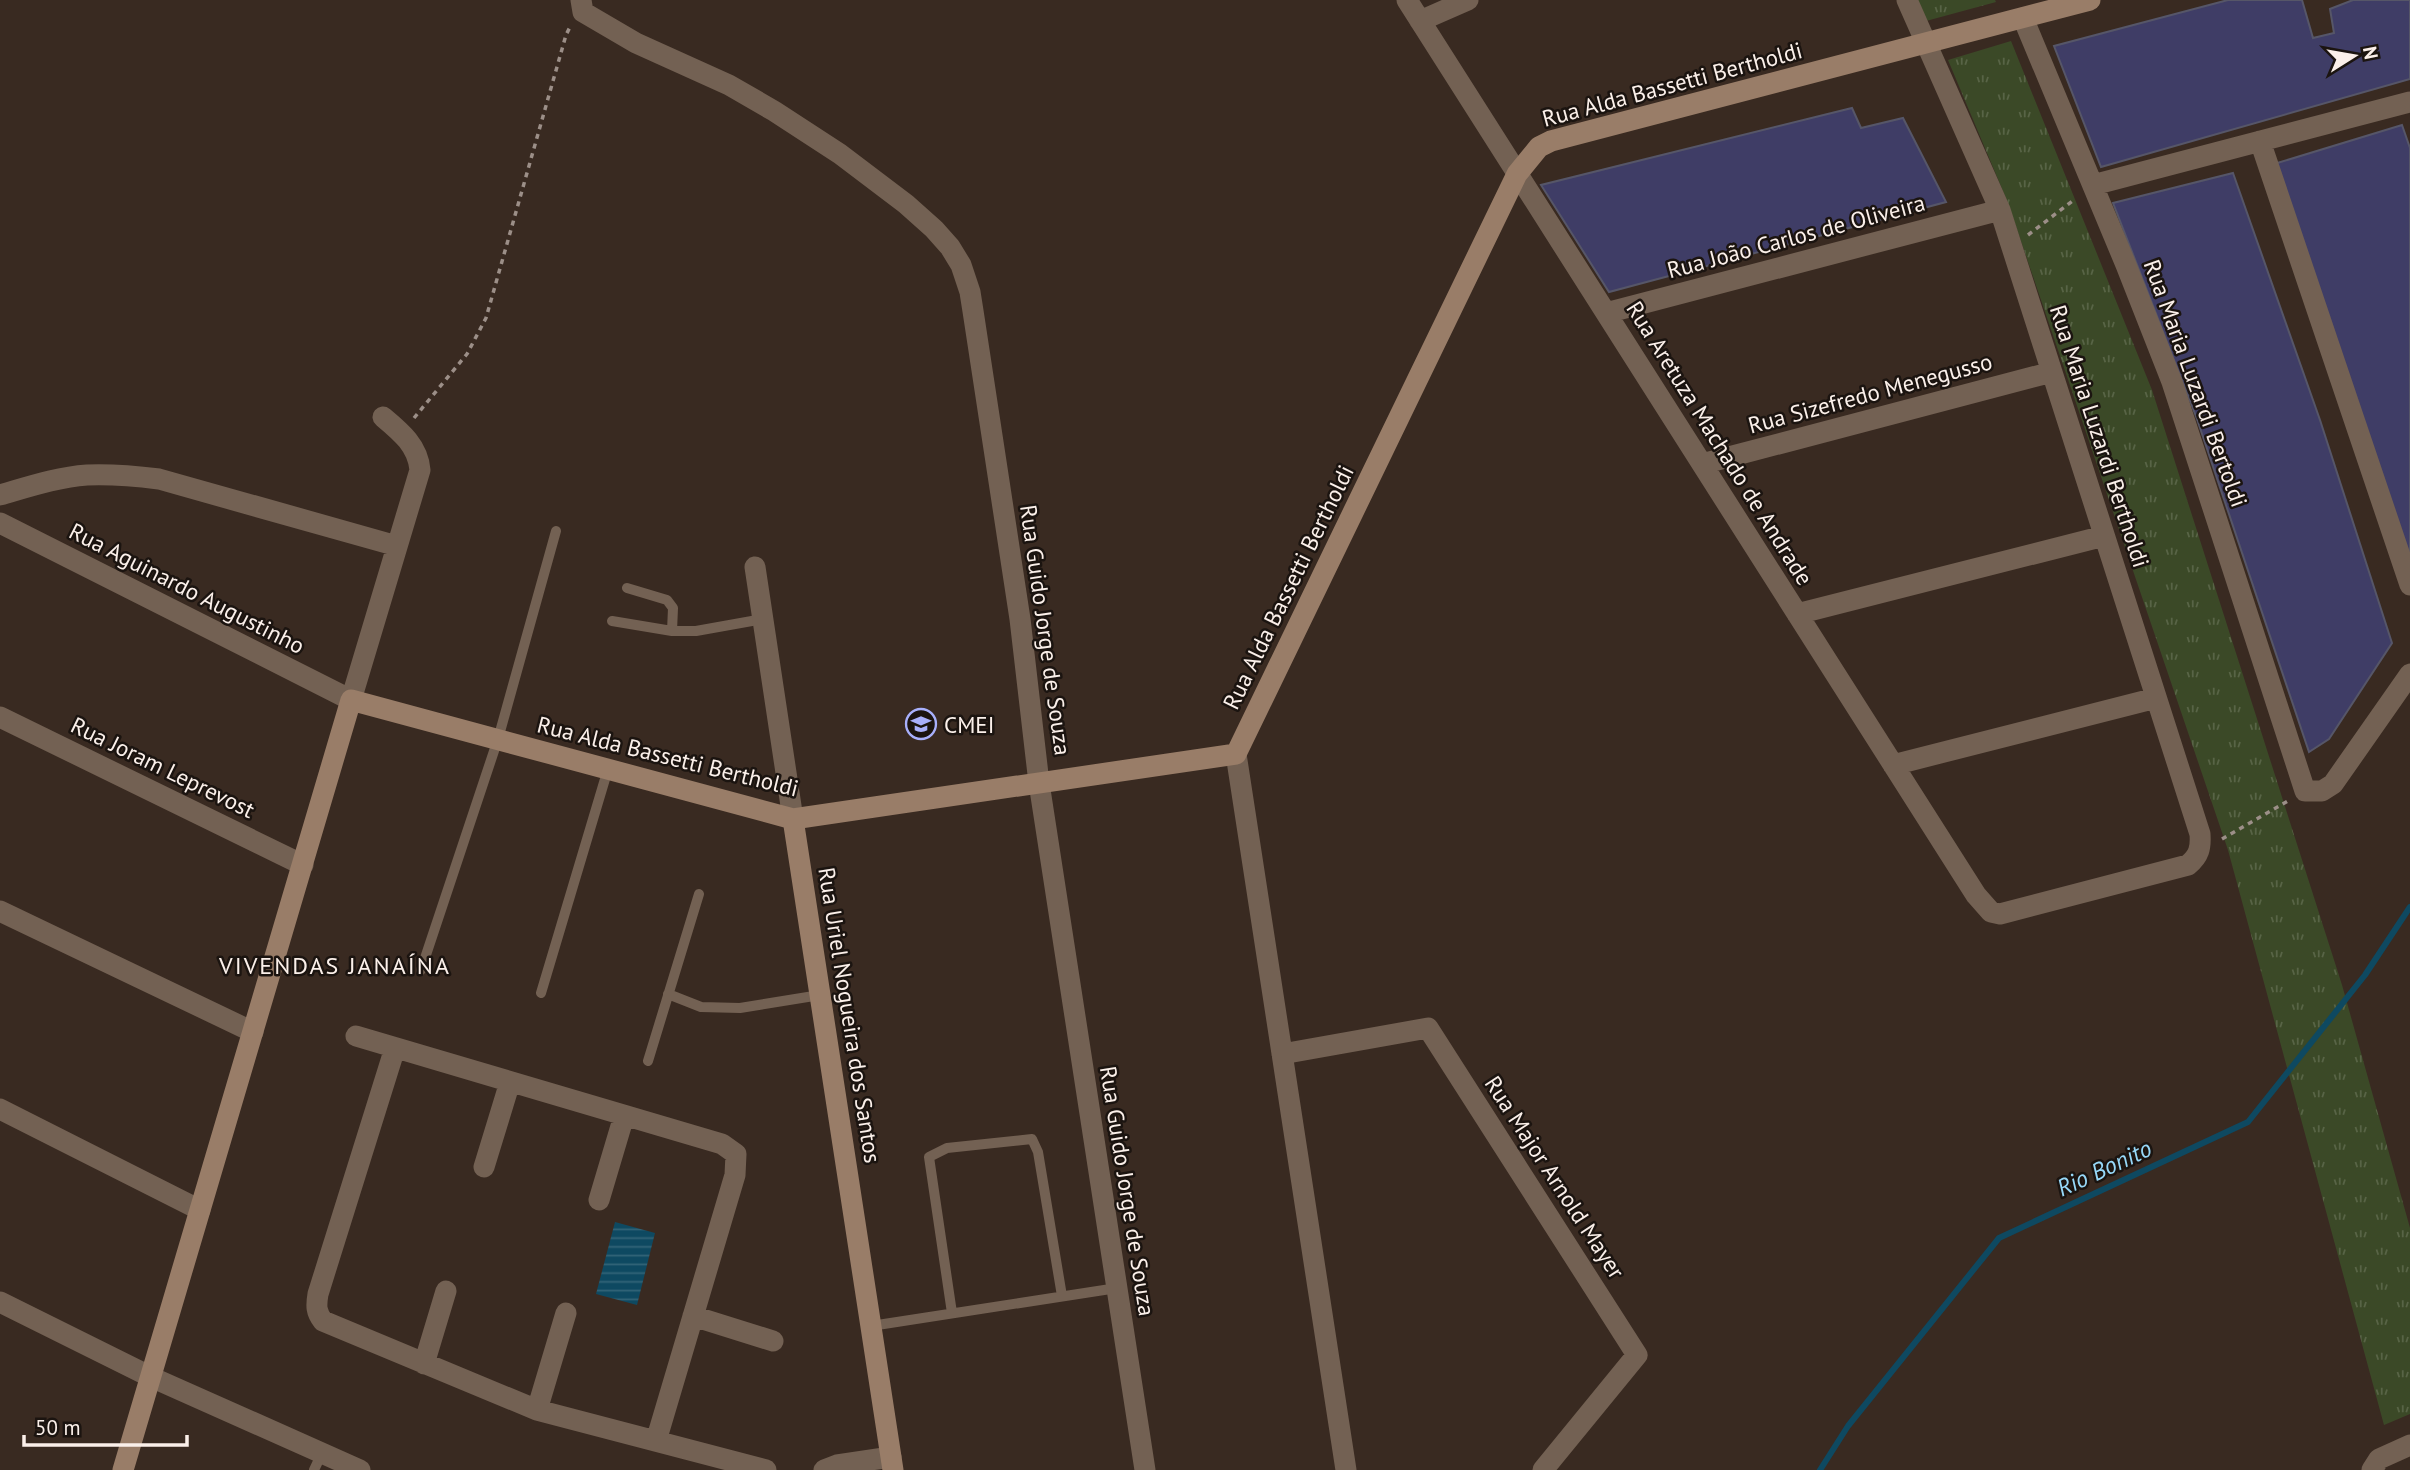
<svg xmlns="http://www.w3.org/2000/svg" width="2410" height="1470" viewBox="0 0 2410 1470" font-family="'PT Sans',sans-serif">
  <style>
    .grass { fill: url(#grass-tufts) }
    .water { fill: url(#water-rules) }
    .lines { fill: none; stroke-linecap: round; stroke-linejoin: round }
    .stream { stroke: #0e4961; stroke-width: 6 }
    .building { fill: #3f3d66; stroke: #565668; stroke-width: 2 }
    .path { stroke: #9c8f88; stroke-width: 3.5; stroke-dasharray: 5 5; stroke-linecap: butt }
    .lane { stroke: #736153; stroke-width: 10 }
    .street { stroke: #736153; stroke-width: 21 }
    .secondary { stroke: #997d68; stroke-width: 21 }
    .labels { text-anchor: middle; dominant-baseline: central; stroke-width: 5; stroke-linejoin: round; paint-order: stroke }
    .street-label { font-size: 23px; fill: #fbf0ea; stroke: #1b1410 }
    .poi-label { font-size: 23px; fill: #fbf0ea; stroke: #1b1410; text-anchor: start }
    .neighbourhood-label { font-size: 24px; letter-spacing: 2px; fill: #fbf0ea; stroke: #1b1410 }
    .water-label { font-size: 24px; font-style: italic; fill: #97d8f8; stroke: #1b1410 }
  </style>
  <defs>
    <pattern id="grass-tufts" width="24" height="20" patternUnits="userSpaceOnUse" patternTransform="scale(1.75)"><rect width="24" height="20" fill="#3b4927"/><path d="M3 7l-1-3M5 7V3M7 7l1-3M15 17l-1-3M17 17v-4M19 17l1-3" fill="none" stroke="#586446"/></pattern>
    <pattern id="water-rules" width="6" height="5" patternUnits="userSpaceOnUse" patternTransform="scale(1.75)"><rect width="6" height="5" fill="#0e4961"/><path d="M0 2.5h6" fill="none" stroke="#326478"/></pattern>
  </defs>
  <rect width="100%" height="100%" fill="#392a21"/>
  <!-- grass -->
  <path class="grass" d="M1917,0H1995L1996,2L1926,21Z
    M2011,41L2152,390L2342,985L2410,1228V1414L2384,1425L2228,850L2008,203L1948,60Z"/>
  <!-- water -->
  <path class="water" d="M615,1222L655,1233L637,1305L596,1294Z"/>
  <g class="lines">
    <!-- stream -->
    <path class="stream" d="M1820,1470L1848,1426L1999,1238L2248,1122L2365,975L2410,907"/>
  </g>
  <!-- building -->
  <path class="building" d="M2228,0H2302L2313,38L2334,33L2330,9L2353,0H2410V79L2101,167L2054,46Z
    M1852,108L1861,128L1903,118L1946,202L1609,292L1541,185Z
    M2402,125L2410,148V565L2274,164Z
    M2233,173L2320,420L2392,643L2329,739L2309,752L2197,419L2113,203Z"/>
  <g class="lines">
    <!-- path -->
    <path class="path" d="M2028,235L2075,199
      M414,418L467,354L486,318L566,35L570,27
      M2222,839L2288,801"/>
    <!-- lane -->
    <path class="lane" d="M627,588L667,600L673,608L672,631
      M612,621L672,631H696L763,619
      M421,970L498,739L556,531
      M541,993L608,769
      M668,994L701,1007L740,1008L820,995
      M648,1061L699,894
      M952,1313L929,1157L947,1148L1032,1139L1038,1152L1062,1296
      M871,1326L1117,1288
      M314,1470L322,1453"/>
    <!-- street -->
    <path class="street" d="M581,0L583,12L636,43L729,85L774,111L840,154L906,204L934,229L950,247L961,265L970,292L973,311L1020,619L1039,783L1145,1470
      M1407,0L1976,895L1991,912L2000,914L2188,865C2199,856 2201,848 2200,834L2000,210L1907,0
      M2023,18L2126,265L2172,382L2305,791H2322L2333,784L2410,674
      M1420,21L1468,0
      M2260,141L2410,585
      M2093,185L2410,102
      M1606,313L2000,210
      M1702,464L2052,372
      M0,495C28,487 58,477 87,475C111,474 135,476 159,479L397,546
      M0,523L351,700L420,470C418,446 401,432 383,417
      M755,567L793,819
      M1797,614L2104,536
      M0,717L303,865
      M1236,754L1346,1470
      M1893,765L2156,698
      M0,911L253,1032
      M356,1036L722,1144L736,1154L735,1175L656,1441
      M395,1048L318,1294C316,1306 316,1312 323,1321L537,1410L766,1470
      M1282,1054L1428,1028L1637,1355L1543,1470
      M0,1109L200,1210
      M484,1167L510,1082
      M599,1200L624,1116
      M0,1302L151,1377L360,1470
      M693,1316L773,1341
      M424,1364L446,1291
      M537,1410L566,1313
      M824,1470L837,1465L891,1457
      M2372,1470L2379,1459L2410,1445"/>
    <!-- secondary -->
    <path class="secondary" d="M793,819L893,1470
      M123,1470L351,700L793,819L1236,754L1517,174L1539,147L1551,141L2090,0"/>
  </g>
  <!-- icons -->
  <defs>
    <g id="school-ring" transform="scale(1.575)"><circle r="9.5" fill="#1b1410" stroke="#a8b0fc" stroke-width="1.5"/><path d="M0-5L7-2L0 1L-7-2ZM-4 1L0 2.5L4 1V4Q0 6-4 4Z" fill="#a8b0fc"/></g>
  </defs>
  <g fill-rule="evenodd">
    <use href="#school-ring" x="921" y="724"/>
  </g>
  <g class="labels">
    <!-- street labels -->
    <g class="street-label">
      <text transform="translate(1672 84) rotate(-15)">Rua Alda Bassetti Bertholdi</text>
      <text transform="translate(1796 236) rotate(-15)">Rua João Carlos de Oliveira</text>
      <text transform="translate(2196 383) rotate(70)">Rua Maria Luzardi Bertoldi</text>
      <text transform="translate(1870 393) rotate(-15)">Rua Sizefredo Menegusso</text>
      <text transform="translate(2100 436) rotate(72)">Rua Maria Luzardi Bertholdi</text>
      <text transform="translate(1720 443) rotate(58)">Rua Aretuza Machado de Andrade</text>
      <text transform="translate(1288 587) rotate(-64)">Rua Alda Bassetti Bertholdi</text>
      <text transform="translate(187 588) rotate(27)">Rua Aguinardo Augustinho</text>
      <text transform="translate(1046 630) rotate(82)">Rua Guido Jorge de Souza</text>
      <text transform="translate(668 756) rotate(14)">Rua Alda Bassetti Bertholdi</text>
      <text transform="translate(163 767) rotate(26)">Rua Joram Leprevost</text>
      <text transform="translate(850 1015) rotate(81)">Rua Uriel Nogueira dos Santos</text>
      <text transform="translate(1555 1177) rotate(57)">Rua Major Arnold Mayer</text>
      <text transform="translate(1128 1191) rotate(81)">Rua Guido Jorge de Souza</text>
    </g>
    <!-- poi labels -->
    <g class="poi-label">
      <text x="944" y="724">CMEI</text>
    </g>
    <!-- neighbourhood labels -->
    <g class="neighbourhood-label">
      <text x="335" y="965">VIVENDAS JANAÍNA</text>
    </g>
    <!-- water labels -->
    <g class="water-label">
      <text transform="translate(2104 1168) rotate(-25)">Rio Bonito</text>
    </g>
  </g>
  <!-- north arrow -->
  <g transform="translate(2354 56) rotate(79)" stroke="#1b1410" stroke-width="5" paint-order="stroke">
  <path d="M0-5L12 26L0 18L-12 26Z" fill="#fbf0ea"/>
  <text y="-10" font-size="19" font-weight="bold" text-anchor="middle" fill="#fbf0ea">N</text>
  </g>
  <!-- scale -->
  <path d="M24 1435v10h163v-10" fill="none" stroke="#fbf0ea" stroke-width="3.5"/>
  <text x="35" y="1435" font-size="21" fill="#fbf0ea" stroke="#1b1410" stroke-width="5" paint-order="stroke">50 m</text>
</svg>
